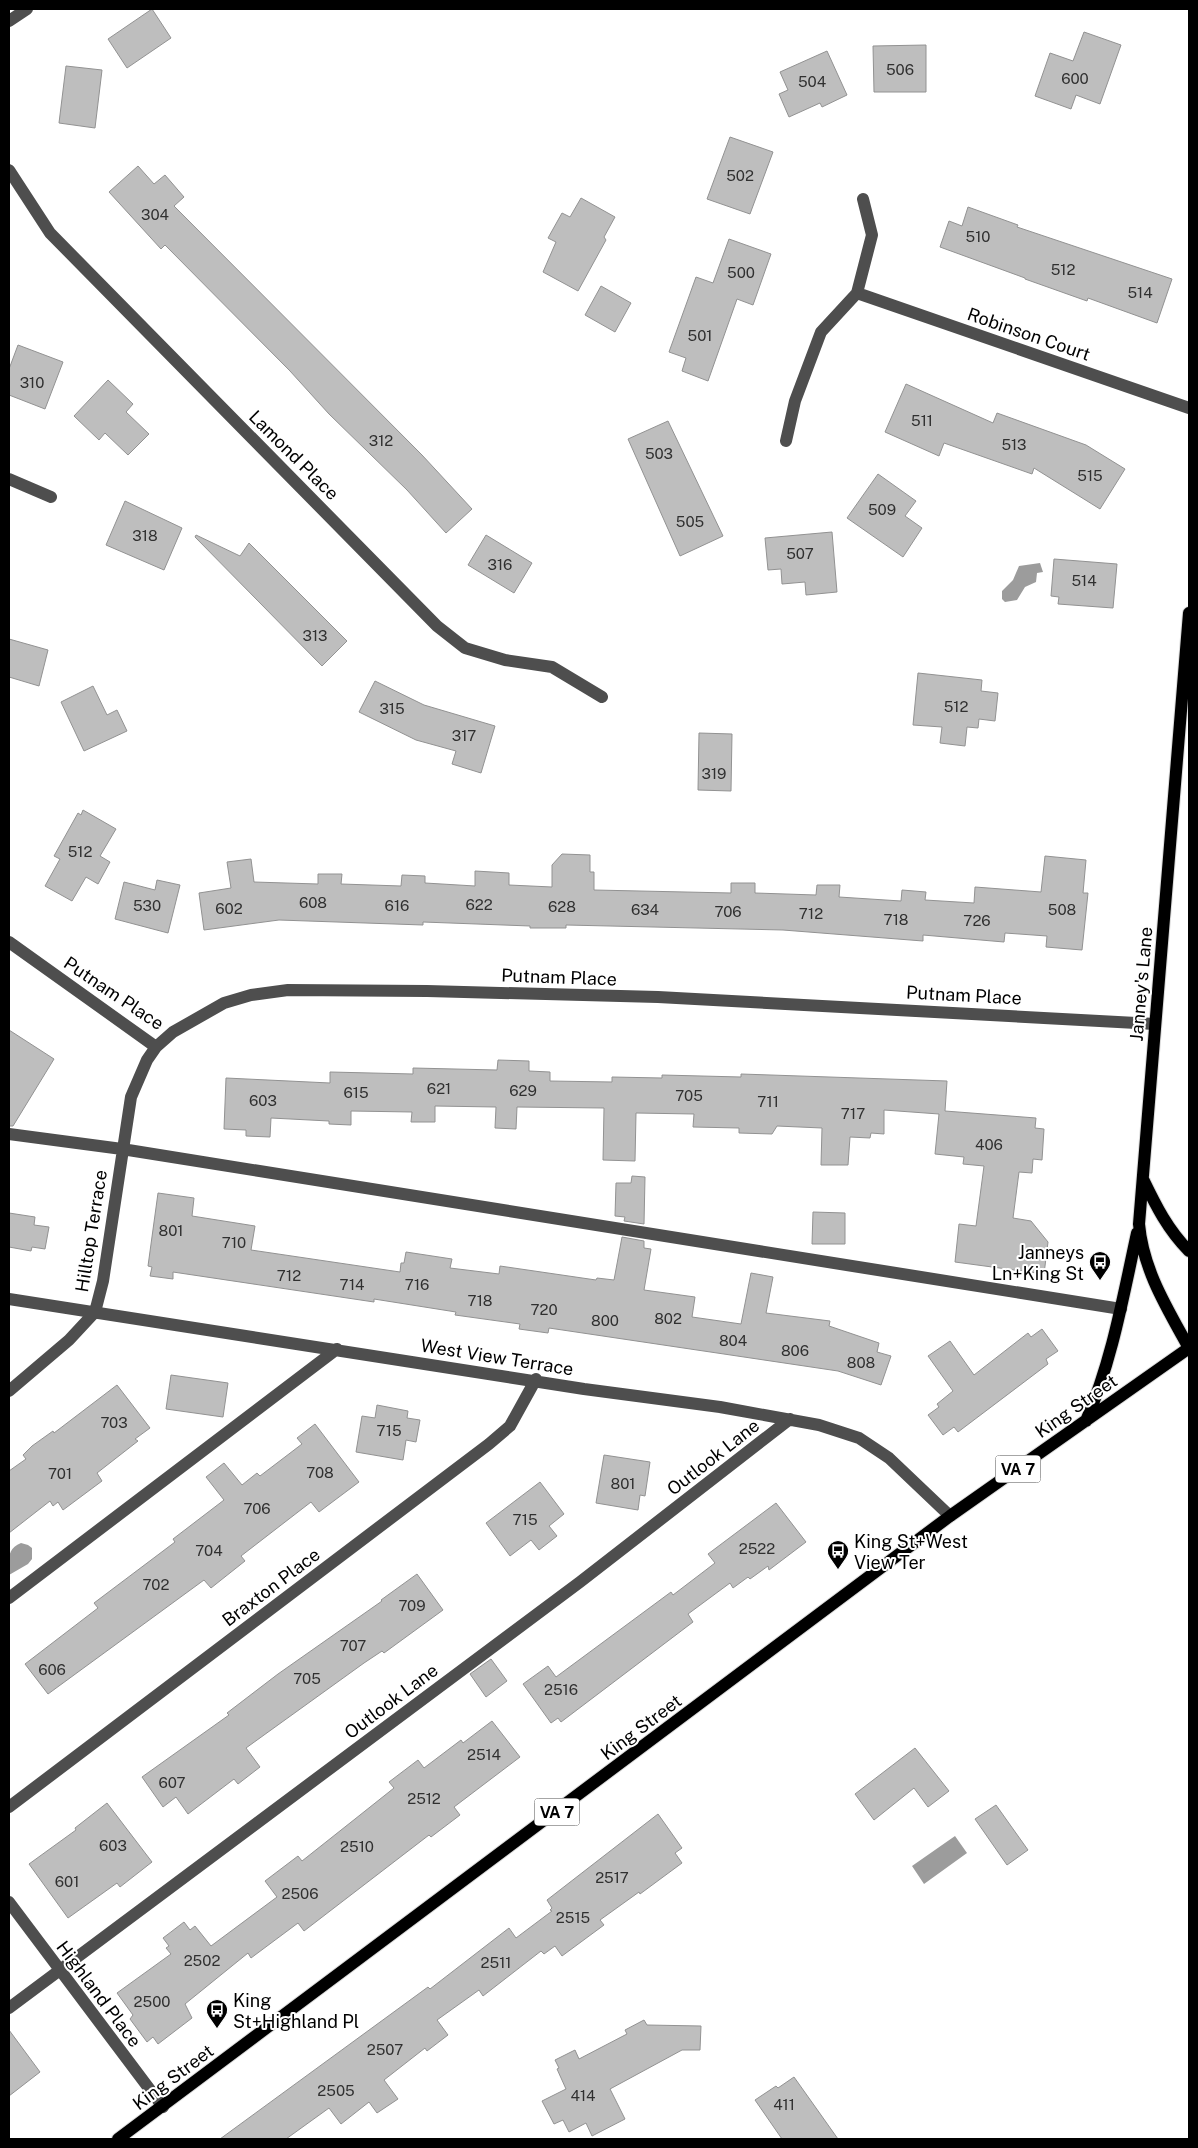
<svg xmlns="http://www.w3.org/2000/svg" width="1198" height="2148" viewBox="0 0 1198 2148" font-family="'Public Sans',sans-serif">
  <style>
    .water { fill: #9c9c9c }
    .building { fill: #bebebe; stroke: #929292 }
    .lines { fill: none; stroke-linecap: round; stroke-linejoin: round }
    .major-casing { stroke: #dbdbdb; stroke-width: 14 }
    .minor { stroke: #4e4e4e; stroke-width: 12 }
    .major { stroke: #000; stroke-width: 12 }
    .labels { text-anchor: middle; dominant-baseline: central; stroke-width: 4; stroke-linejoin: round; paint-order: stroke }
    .number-label { font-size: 15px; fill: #303030 }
    .shield { fill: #fff; stroke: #4c4c4c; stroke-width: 1 }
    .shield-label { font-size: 16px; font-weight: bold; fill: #000 }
    .street-label { font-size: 18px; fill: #000; stroke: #fff }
    .poi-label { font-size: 18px; fill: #000; stroke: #fff; text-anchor: start }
  </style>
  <rect width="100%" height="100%" fill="#fff"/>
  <!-- water -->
  <path class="water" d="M1040,563L1043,572L1037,573L1036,582L1025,587L1017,600L1005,602L1002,599V591L1013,580L1019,566Z
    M21,1543L28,1545L32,1548V1559L28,1564L9,1575C9,1561 6,1549 21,1543Z
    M955,1836L967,1853L924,1884L912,1866Z"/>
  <!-- building -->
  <path class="building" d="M152,9L171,38L127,68L108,39Z
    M1084,32L1121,45L1100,104L1076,95L1071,109L1035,96L1050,53L1073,61Z
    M926,45V92H874L873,46Z
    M827,51L847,95L822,107L820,103L789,117L779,94L788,90L780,72Z
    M66,66L102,70L95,128L59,123Z
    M730,137L773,152L750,214L707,199Z
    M138,166L154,184L165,175L184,197L174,206L422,455L472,509L446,533L407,490L329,414L290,371L165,245L161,249L109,192Z
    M581,198L615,217L604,237L606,240L578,291L543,272L556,242L548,238L562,213L570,217Z
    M968,207L1018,225L1017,227L1172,279L1157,323L1088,298L1087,301L1025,279V278L940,247L949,221L962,226Z
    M729,239L771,254L753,305L737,299L708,381L682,371L686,358L669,352L696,277L713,283Z
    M601,286L631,303L615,332L585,315Z
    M18,345L63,362L45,409L9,395V369Z
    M108,380L133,404L126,412L149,434L128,455L105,433L99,440L74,416Z
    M906,384L993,423L997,413L1086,445L1125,469L1100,509L1034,468L1032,474L944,443L939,456L885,432Z
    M668,421L723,536L680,556L628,439Z
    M878,474L916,501L905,516L922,528L903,557L847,518Z
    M125,501L182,528L164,570L106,545Z
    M832,532L837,592L806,595L805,582L782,584L781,569L768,570L765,538Z
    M196,535L240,556L249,543L347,641L322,666L195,537Z
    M486,535L532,563L514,593L468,565Z
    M1054,559L1117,564L1113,608L1058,604L1059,597L1051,596Z
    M9,639L48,650L39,686L9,677Z
    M918,673L982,680L981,691L998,693L995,721L979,719L978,728L967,727L965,746L940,743L942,727L913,725Z
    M375,681L424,705L495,726L481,773L452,764L456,751L416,740L359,712Z
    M93,686L107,715L117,710L127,731L84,751L61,702Z
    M699,733L732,734L731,791L698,790Z
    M83,810L116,829L100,856L110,862L98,884L86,877L72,901L45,886L60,859L54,856L78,813L81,815Z
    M562,854L590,855V872H594V890L731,893V883H755V893L816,895L817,885H840L839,897L901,901L902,890L926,892L925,900L974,903L975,887L1041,892L1045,856L1086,860L1083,893H1088L1082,950L1046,947L1047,936L1005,933L1004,942L923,935V941L783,930L566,925V928H530V926L423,922V925L279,920L204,930L199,893L231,888L227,862L251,859L254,882L318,884V874H342L341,884L401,886L402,875L425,876V883L475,886V871L509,873V885L552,887V865Z
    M157,880L180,885L168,933L115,919L124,882L155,890Z
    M9,1030L54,1059L13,1126H9Z
    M498,1060L529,1061V1071L550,1072V1081L612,1082V1077L662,1078V1075L741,1077V1074L947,1081L945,1111L1036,1118L1035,1128L1044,1129L1042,1160L1033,1159L1032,1173L1019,1172L1013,1218L1031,1221L1048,1242L1044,1274L955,1262L959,1224L976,1226L984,1166L963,1164L964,1157L935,1154L939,1114L884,1110V1134L871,1133L870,1138L850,1137L848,1165H821L822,1128L777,1126L772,1134L739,1133V1128L693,1127L694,1114L636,1113L635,1161L603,1160L604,1108L517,1107L516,1129L495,1128L496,1107L435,1106V1122H411L412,1112L351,1111V1125L329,1124V1121L271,1118L270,1137L246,1136V1130L224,1129L226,1078L330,1083V1072L413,1074V1068L497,1070Z
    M632,1176L645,1177L644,1224L624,1221L625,1217L615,1216L616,1183H631Z
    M158,1193L194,1198L192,1216L255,1226L251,1250L400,1272L401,1263H404L406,1252L452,1259L450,1268L499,1274L500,1266L596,1280L597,1278L614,1280L622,1237L644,1241V1248L651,1249L644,1290L695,1297L692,1317L741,1324L751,1273L773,1277L766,1313L830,1321L829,1326L879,1343L877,1352L891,1356L881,1385L838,1371L549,1328L548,1333L519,1329L520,1324L455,1315L456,1312L374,1299V1302L173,1272V1279L150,1276L152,1267L148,1266Z
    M813,1212L845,1213V1244H812Z
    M9,1213L35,1217L34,1225L49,1227L45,1249L32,1247L31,1251L9,1247Z
    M1042,1329L1058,1351L1046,1359L1048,1364L958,1432L954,1427L943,1435L928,1415L939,1407L937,1404L953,1391L928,1356L950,1341L974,1375L1028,1333L1031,1337Z
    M171,1375L228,1383L223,1417L166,1409Z
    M117,1385L150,1428L135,1439L138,1441L97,1473L102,1481L63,1510L58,1502L53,1506L50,1501L9,1533V1471L26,1459L23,1455L32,1446L53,1431L54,1433Z
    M377,1405L408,1411L407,1418L420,1420L416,1442L406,1440L403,1460L356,1452L362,1416L375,1418Z
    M315,1424L359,1482L319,1512L311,1502L241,1556L245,1561L211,1588L204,1580L48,1694L25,1664L98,1608L94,1603L175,1542L173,1539L224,1500L206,1477L224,1463L242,1485L257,1473L260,1476L302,1444L297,1438Z
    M604,1455L650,1462L645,1496L640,1495L638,1510L596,1503Z
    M540,1482L564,1514L549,1526L557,1536L539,1550L531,1540L510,1556L486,1523Z
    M776,1503L806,1542L769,1570L768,1566L750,1579L748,1577L733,1588L730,1583L688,1614L693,1622L561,1722L558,1718L551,1723L523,1684L548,1666L556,1677L671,1592L673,1595L715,1563L708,1554Z
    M417,1574L443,1610L384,1653L382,1651L364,1663L246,1748L260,1767L238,1784L234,1779L188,1814L176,1797L163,1807L142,1777L229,1715L227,1713L278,1674L382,1601L381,1600Z
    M491,1659L507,1681L486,1697L470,1674Z
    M492,1721L520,1757L454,1807L460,1815L431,1837L429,1835L304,1931L298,1923L251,1958L248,1953L185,2004L192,2018L158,2044L153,2037L147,2042L130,2019L133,2015L117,1993L171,1954L166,1948L169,1946L163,1938L184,1922L190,1930L195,1926L211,1946L277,1897L265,1881L298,1856L302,1861L355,1819L394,1788L389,1782L418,1760L424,1768L461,1740L463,1743Z
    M915,1748L949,1791L928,1807L914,1788L874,1820L855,1794Z
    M107,1803L152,1862L120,1887L117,1883L68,1918L29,1864L76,1830L75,1828Z
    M996,1805L1028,1850L1007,1865L975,1819Z
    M658,1814L682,1848L675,1853L682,1863L640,1894L639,1892L600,1920L604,1925L562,1956L555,1946L544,1954L541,1951L483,1996L479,1990L437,2020L448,2035L427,2051L425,2048L384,2080L398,2099L377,2113L369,2102L341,2124L329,2108L286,2139H220L428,1987L430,1989L509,1928L516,1938L552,1911L550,1910L552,1908L547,1900Z
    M644,2020L647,2025L701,2026L700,2050H682L610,2089L625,2119L592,2136L586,2123L569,2132L563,2120L554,2124L542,2101L566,2089L557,2069L559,2068L555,2060L575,2050L579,2059L627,2034L625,2030Z
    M9,2030L40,2072L9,2096Z
    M794,2077L821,2115L838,2139H782L755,2100L776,2086L778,2088Z"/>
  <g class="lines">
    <!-- major casing -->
    <g class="major-casing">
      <path id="major" d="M1189,613L1139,1224C1143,1270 1167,1308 1189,1348
        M1143,1179C1156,1206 1168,1230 1189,1251
        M1086,1421C1112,1361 1123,1297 1137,1233
        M118,2139L950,1516L1189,1348"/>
    </g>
    <!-- minor -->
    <path class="minor" d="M9,21L27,9
      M9,170L50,233L437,626L465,648L505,660L552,667L602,697
      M857,293L1189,408
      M786,441L795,401L821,332L857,293L872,235L863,199
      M9,479L51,497
      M9,942L156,1047
      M9,1134L122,1149L1121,1309
      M9,1299L584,1389L720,1407L819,1425L859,1438L889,1458L950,1516
      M9,1391L69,1340L95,1312L103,1281L131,1097L147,1060L156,1047L173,1032L224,1003L251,995L288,990L427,991L658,997L1155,1024
      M9,1598L337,1349
      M9,1807L489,1444L510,1426L536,1379
      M9,1902L163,2107
      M9,2008L580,1582L790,1419"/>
    <!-- major -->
    <use href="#major" class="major"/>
  </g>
  <!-- icons -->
  <defs>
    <g id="bus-pin" transform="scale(1.125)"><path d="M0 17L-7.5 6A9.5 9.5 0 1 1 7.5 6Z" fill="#000" stroke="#fff"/><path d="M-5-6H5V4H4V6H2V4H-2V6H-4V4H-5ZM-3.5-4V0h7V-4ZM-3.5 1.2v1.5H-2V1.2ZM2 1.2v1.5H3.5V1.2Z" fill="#fff"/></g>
  </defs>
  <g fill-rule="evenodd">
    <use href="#bus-pin" x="1100" y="1262"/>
    <use href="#bus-pin" x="838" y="1551"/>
    <use href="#bus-pin" x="217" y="2010"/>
  </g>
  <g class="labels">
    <!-- number labels -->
    <g class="number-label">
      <text x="900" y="69">506</text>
      <text x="1075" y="78">600</text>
      <text x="812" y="81">504</text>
      <text x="740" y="175">502</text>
      <text x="155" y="214">304</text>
      <text x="978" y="236">510</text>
      <text x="1063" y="269">512</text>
      <text x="741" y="272">500</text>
      <text x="1140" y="292">514</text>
      <text x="700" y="335">501</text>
      <text x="32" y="382">310</text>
      <text x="922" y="420">511</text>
      <text x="381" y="440">312</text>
      <text x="1014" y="444">513</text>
      <text x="659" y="453">503</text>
      <text x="1090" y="475">515</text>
      <text x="882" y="509">509</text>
      <text x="690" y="521">505</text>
      <text x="145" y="535">318</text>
      <text x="800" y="553">507</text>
      <text x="500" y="564">316</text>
      <text x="1084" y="580">514</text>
      <text x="315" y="635">313</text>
      <text x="956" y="706">512</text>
      <text x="392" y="708">315</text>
      <text x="464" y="735">317</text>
      <text x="714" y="773">319</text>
      <text x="80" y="851">512</text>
      <text x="313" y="902">608</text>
      <text x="479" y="904">622</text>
      <text x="147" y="905">530</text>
      <text x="397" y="905">616</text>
      <text x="562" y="906">628</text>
      <text x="229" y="908">602</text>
      <text x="645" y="909">634</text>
      <text x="1062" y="909">508</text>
      <text x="728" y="911">706</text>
      <text x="811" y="913">712</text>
      <text x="896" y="919">718</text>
      <text x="977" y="920">726</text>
      <text x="439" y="1088">621</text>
      <text x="523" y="1090">629</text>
      <text x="356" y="1092">615</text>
      <text x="689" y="1095">705</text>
      <text x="263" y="1100">603</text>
      <text x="768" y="1101">711</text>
      <text x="853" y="1113">717</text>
      <text x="989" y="1144">406</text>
      <text x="171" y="1230">801</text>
      <text x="234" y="1242">710</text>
      <text x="289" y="1275">712</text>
      <text x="352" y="1284">714</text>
      <text x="417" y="1284">716</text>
      <text x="480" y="1300">718</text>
      <text x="544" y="1309">720</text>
      <text x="668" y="1318">802</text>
      <text x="605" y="1320">800</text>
      <text x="733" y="1340">804</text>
      <text x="795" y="1350">806</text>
      <text x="861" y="1362">808</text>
      <text x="114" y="1422">703</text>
      <text x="389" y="1430">715</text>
      <text x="320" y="1472">708</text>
      <text x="60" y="1473">701</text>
      <text x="623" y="1483">801</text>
      <text x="257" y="1508">706</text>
      <text x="525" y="1519">715</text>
      <text x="757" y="1548">2522</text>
      <text x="209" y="1550">704</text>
      <text x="156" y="1584">702</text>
      <text x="412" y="1605">709</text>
      <text x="353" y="1645">707</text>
      <text x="52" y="1669">606</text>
      <text x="307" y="1678">705</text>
      <text x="561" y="1689">2516</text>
      <text x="484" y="1754">2514</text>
      <text x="172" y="1782">607</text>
      <text x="424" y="1798">2512</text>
      <text x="113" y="1845">603</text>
      <text x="357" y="1846">2510</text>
      <text x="612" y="1877">2517</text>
      <text x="67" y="1881">601</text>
      <text x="300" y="1893">2506</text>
      <text x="573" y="1917">2515</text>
      <text x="202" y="1960">2502</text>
      <text x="496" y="1962">2511</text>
      <text x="152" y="2001">2500</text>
      <text x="385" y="2049">2507</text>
      <text x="336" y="2090">2505</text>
      <text x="583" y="2095">414</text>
      <text x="784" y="2104">411</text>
    </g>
    <!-- shield labels -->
    <g class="shield">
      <rect x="995.5" y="1455.5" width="45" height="27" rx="4"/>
      <rect x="534.5" y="1798.5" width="45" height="27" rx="4"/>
    </g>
    <g class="shield-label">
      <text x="1018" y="1469">VA 7</text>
      <text x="557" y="1812">VA 7</text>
    </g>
    <!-- street labels -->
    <g class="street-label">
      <text transform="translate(1029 334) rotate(19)">Robinson Court</text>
      <text transform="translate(294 455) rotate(45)">Lamond Place</text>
      <text transform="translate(559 977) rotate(2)">Putnam Place</text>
      <text transform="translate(1141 984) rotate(-85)">Janney's Lane</text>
      <text transform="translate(114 993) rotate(34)">Putnam Place</text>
      <text transform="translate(964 995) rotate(3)">Putnam Place</text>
      <text transform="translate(91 1231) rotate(-81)">Hilltop Terrace</text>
      <text transform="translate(497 1357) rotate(9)">West View Terrace</text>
      <text transform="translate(1076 1406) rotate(-35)">King Street</text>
      <text transform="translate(713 1457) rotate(-38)">Outlook Lane</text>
      <text transform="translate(271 1587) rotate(-37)">Braxton Place</text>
      <text transform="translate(391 1701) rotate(-37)">Outlook Lane</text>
      <text transform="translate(641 1727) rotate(-37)">King Street</text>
      <text transform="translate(99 1994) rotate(53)">Highland Place</text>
      <text transform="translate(173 2077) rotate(-37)">King Street</text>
    </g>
    <!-- poi labels -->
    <g class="poi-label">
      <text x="1084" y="1252" text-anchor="end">Janneys<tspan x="1084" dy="21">Ln+King St</tspan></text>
      <text x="854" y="1541">King St+West<tspan x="854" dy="21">View Ter</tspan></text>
      <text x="233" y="2000">King<tspan x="233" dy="21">St+Highland Pl</tspan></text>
    </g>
  </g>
  <!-- border -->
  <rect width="1198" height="2148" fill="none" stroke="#000000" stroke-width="20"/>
</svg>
